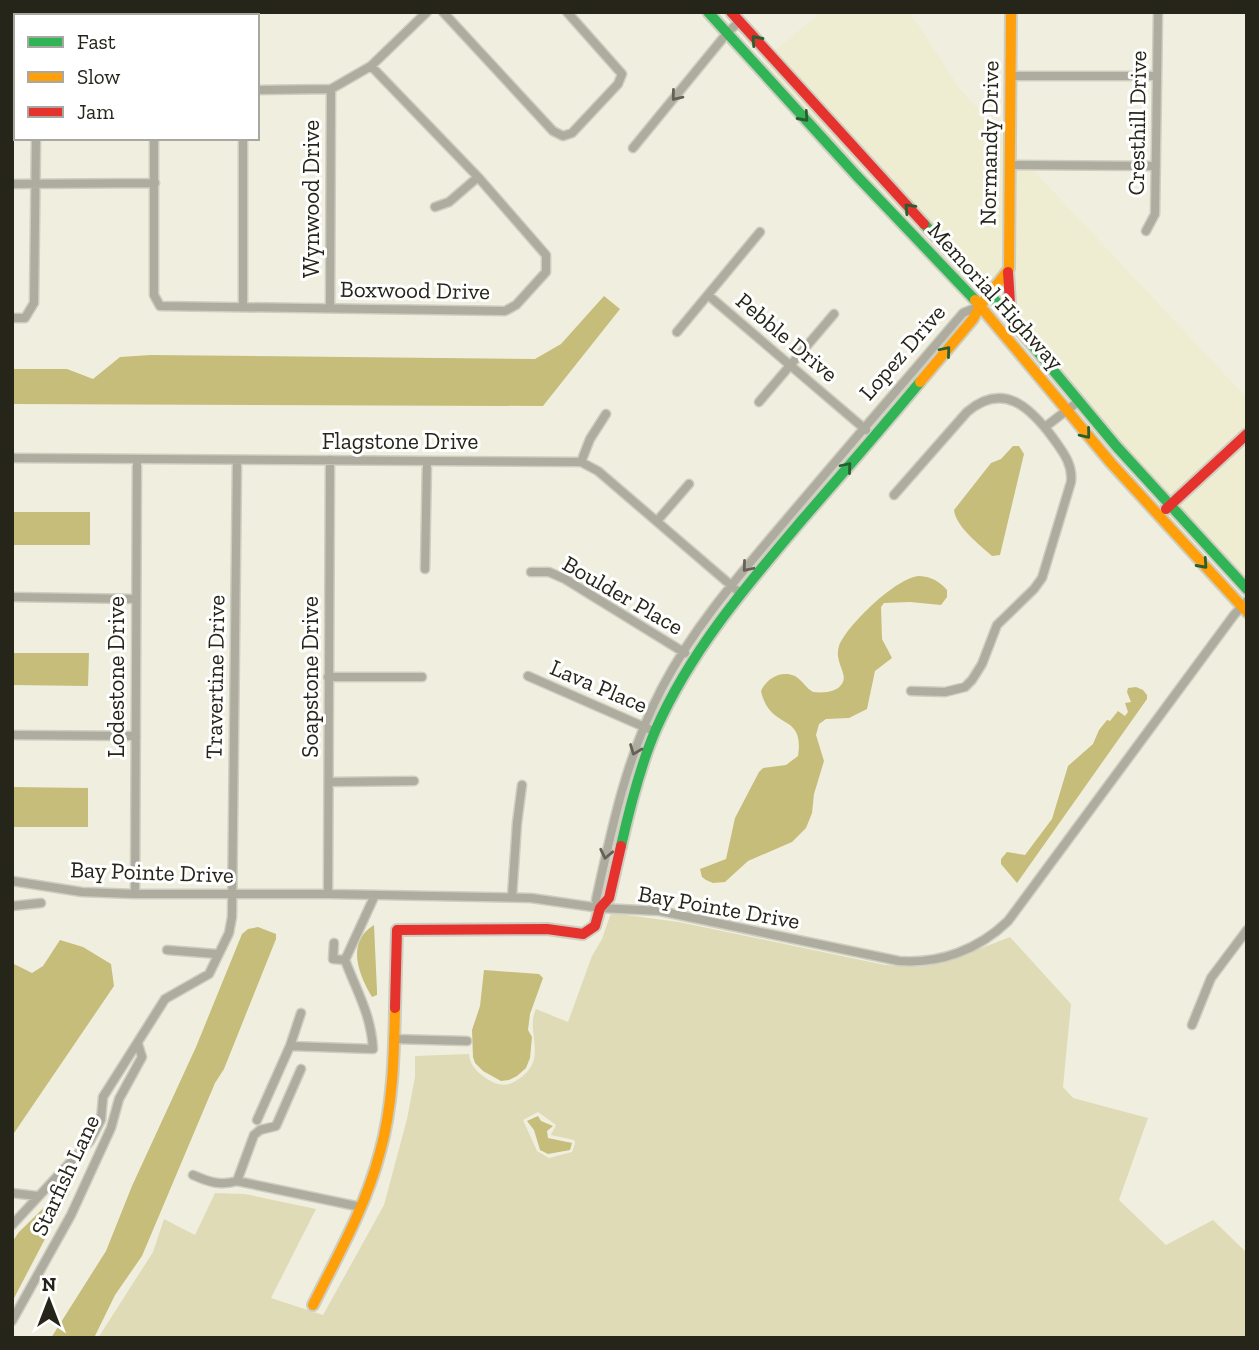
<svg xmlns="http://www.w3.org/2000/svg" width="1259" height="1350" viewBox="0 0 1259 1350" font-family="'Zilla Slab',serif">
  <style>
    .built { fill: #eeecd1 }
    .green { fill: #dfdbb6; fill-rule: evenodd }
    .water { fill: #c5bd79 }
    .lines { fill: none; stroke-linecap: round; stroke-linejoin: round }
    .street-casing { stroke: #cecdc1; stroke-width: 11 }
    .fast-casing { stroke: #cecdc1; stroke-width: 14 }
    .slow-casing { stroke: #cecdc1; stroke-width: 14 }
    .jam-casing { stroke: #cecdc1; stroke-width: 14 }
    .street { stroke: #adac9e; stroke-width: 8 }
    .fast { stroke: #30b455; stroke-width: 10 }
    .slow { stroke: #ff9f0a; stroke-width: 10 }
    .jam { stroke: #e5322d; stroke-width: 10 }
    .oneway { stroke: #2a5e32 }
    .oneway2 { stroke: #636255 }
    .labels { text-anchor: middle; dominant-baseline: central; stroke-width: 6; stroke-linejoin: round; paint-order: stroke }
    .street-label { font-size: 23px; fill: #26251a; stroke: #fff }
  </style>
  <rect width="100%" height="100%" fill="#f0efdf"/>
  <!-- built -->
  <path class="built" d="M821,12H908L917,23L960,89L1005,139V268L989,287L773,52Z
    M766,57L984,294L980,299L801,107L802,105L762,61Z
    M1013,169L1033,170L1247,398V428L1170,499L1120,444L1015,317L1012,273Z
    M1247,440V583L1176,505Z"/>
  <!-- green -->
  <path class="green" d="M611,913L679,922L885,965L922,967L943,963L1010,937L1071,1004L1063,1087L1073,1098L1148,1118L1119,1200L1166,1245L1213,1220L1247,1253V1338H98L153,1252L164,1219L195,1235L215,1193L245,1194L316,1209L271,1298L323,1315L384,1205L407,1119L415,1077V1056L469,1054C470,1064 475,1070 483,1076C492,1083 503,1088 514,1082C552,1061 524,1033 536,1009L568,1022L592,956L602,939ZM538,1112L556,1125L551,1135L574,1140L575,1143L572,1152L549,1158L537,1151L523,1120Z"/>
  <!-- water -->
  <path class="water" d="M604,296L620,309L543,406L12,404V369H67L93,379L120,357L151,355L535,359L561,344Z
    M1013,446H1019L1024,454L1000,555L992,556C980,545 956,527 954,510L991,463L1001,459Z
    M12,512H90V545H12Z
    M919,576C932,577 939,581 947,590V597L941,605L910,602L884,603L881,607L882,639L892,658L875,671L867,709L849,718L826,719L819,724L816,735L824,761L814,794L812,813L806,828L792,842L748,861L725,882L713,883L706,880L702,877L700,869L726,859L735,818L759,772L763,768L786,765L798,756C805,711 770,732 761,691C767,678 781,670 795,676C802,680 806,688 813,692C823,693 838,693 843,682C847,672 834,661 839,646C847,625 897,577 919,576Z
    M12,653H89L88,686L12,685Z
    M1136,687L1143,690L1147,695V699L1017,883L1001,864V859L1007,852L1025,855L1052,819L1068,766L1093,744L1099,730L1107,720L1110,721L1118,711L1125,716L1128,712L1125,703L1131,702L1127,692L1128,688Z
    M12,787L88,788V827H12Z
    M374,925L377,991V995L372,997C358,974 346,942 374,925Z
    M258,927L276,934V939L224,1069L215,1083L142,1256L115,1295L94,1338H51L106,1251L132,1186L196,1047L242,934L248,929Z
    M60,940L83,947L111,964L114,986L12,1136V963L32,973L43,966Z
    M484,970L539,974L543,978L530,1014L528,1030L532,1037L530,1058L526,1068L517,1076L509,1080L501,1081L483,1071L475,1063L473,1057L472,1030L480,1006Z
    M538,1116L541,1121L553,1126L547,1131L548,1138L572,1143L570,1150L548,1154L540,1150L534,1130L527,1121Z
    M72,1180L69,1193L12,1302V1242L19,1232Z"/>
  <g class="lines">
    <!-- street casing -->
    <g class="street-casing">
      <path id="street" d="M443,12L553,131L563,136L572,133L618,84L622,74L567,12
        M36,16V12
        M12,52H16
        M1010,76H1157
        M257,90L331,89L371,66L427,12
        M154,138V295L160,306L505,311L516,305L546,272V255L478,177L371,66
        M633,148L728,32L739,22
        M1009,165L1156,166
        M12,184L155,183
        M435,207L449,202L478,177
        M1146,231L1155,214L1158,12
        M708,295L866,430
        M243,307V138
        M330,308L331,89
        M12,318H25L34,303L36,138
        M677,332L760,232
        M759,402L834,314
        M1045,427L1079,401
        M12,458L581,462L598,471L740,593
        M581,462L590,439L606,414
        M894,495L967,412C1003,381 1030,407 1053,438C1063,452 1073,464 1071,482L1042,578L1034,589L997,625L982,664L972,680L965,687L945,692L911,691
        M657,521L689,484
        M425,569L427,461
        M531,572H549L565,579L685,653
        M12,597L136,599
        M528,676L649,729
        M328,677H422
        M12,735L136,736
        M329,782L414,781
        M12,881L82,892L135,894H328L531,898L600,908L660,911L899,961C940,964 978,950 1008,921L1234,615L1247,601
        M135,894L137,459
        M328,894L330,460
        M512,897L517,823L522,785
        M12,906L41,903
        M600,908L596,900C612,827 627,755 662,688C696,623 744,570 791,514C848,447 906,379 963,313L980,306
        M334,943L333,959L345,960
        M167,950L217,954
        M1192,1025L1211,978L1247,930
        M393,1039L467,1041
        M290,1046L373,1049C371,1014 357,992 345,960L375,895
        M257,1120L290,1046L301,1013
        M193,1175C209,1182 220,1186 237,1181L361,1207
        M237,1181L254,1135L260,1130L276,1126L301,1069
        M12,1193L37,1196
        M12,1225L90,1141L101,1120L103,1097L165,999L209,974L229,933L232,917L237,460
        M12,1321L71,1215L111,1128L119,1099L142,1057L138,1044"/>
    </g>
    <!-- fast casing -->
    <g class="fast-casing">
      <path id="fast" d="M708,12L856,175L975,300
        M924,224L989,293L1117,447L1247,589
        M621,846C630,806 640,766 656,729C691,650 747,585 802,520C842,474 881,429 920,382"/>
    </g>
    <!-- slow casing -->
    <g class="slow-casing">
      <path id="slow" d="M975,300L1111,463L1247,612
        M920,382L973,319L980,306L1009,269L1011,12
        M313,1305C338,1255 366,1206 380,1152C393,1106 394,1056 395,1008"/>
    </g>
    <!-- jam casing -->
    <g class="jam-casing">
      <path id="jam" d="M731,12L924,224
        M1008,272L1011,319
        M1166,509L1247,434
        M395,1008L397,930L547,929L583,934L595,926L600,908L609,898L621,846"/>
    </g>
    <!-- street -->
    <use href="#street" class="street"/>
    <!-- fast -->
    <use href="#fast" class="fast"/>
    <!-- slow -->
    <use href="#slow" class="slow"/>
    <!-- jam -->
    <use href="#jam" class="jam"/>
  </g>
  <!-- one-way arrows -->
  <defs><path id="oneway-chevron" d="M-2-3.5L2.5 0L-2 3.5" fill="none" stroke-width="1.6" stroke-linecap="round" stroke-linejoin="round" transform="scale(1.75)"/></defs>
  <g class="oneway">
    <use href="#oneway-chevron" transform="translate(756 40) rotate(-132)"/>
    <use href="#oneway-chevron" transform="translate(804 117) rotate(48)"/>
    <use href="#oneway-chevron" transform="translate(909 208) rotate(-133)"/>
    <use href="#oneway-chevron" transform="translate(946 351) rotate(-50)"/>
    <use href="#oneway-chevron" transform="translate(1086 434) rotate(51)"/>
    <use href="#oneway-chevron" transform="translate(847 467) rotate(-50)"/>
    <use href="#oneway-chevron" transform="translate(1203 564) rotate(48)"/>
  </g>
  <g class="oneway2">
    <use href="#oneway-chevron" transform="translate(676 96) rotate(129)"/>
    <use href="#oneway-chevron" transform="translate(747 567) rotate(130)"/>
    <use href="#oneway-chevron" transform="translate(635 750) rotate(111)"/>
    <use href="#oneway-chevron" transform="translate(606 854) rotate(102)"/>
  </g>
  <g class="labels">
    <!-- street labels -->
    <g class="street-label">
      <text transform="translate(1137 123) rotate(-89)">Cresthill Drive</text>
      <text transform="translate(989 143) rotate(-89)">Normandy Drive</text>
      <text transform="translate(311 199) rotate(-90)">Wynwood Drive</text>
      <text transform="translate(415 290) rotate(1)">Boxwood Drive</text>
      <text transform="translate(996 296) rotate(48)">Memorial Highway</text>
      <text transform="translate(787 337) rotate(40)">Pebble Drive</text>
      <text transform="translate(902 352) rotate(-49)">Lopez Drive</text>
      <text x="400" y="441">Flagstone Drive</text>
      <text transform="translate(623 595) rotate(30)">Boulder Place</text>
      <text transform="translate(116 677) rotate(-90)">Lodestone Drive</text>
      <text transform="translate(215 677) rotate(-89)">Travertine Drive</text>
      <text transform="translate(310 677) rotate(-90)">Soapstone Drive</text>
      <text transform="translate(599 686) rotate(23)">Lava Place</text>
      <text transform="translate(152 872) rotate(2)">Bay Pointe Drive</text>
      <text transform="translate(719 907) rotate(10)">Bay Pointe Drive</text>
      <text transform="translate(65 1175) rotate(-65)">Starfish Lane</text>
    </g>
  </g>
  <!-- border -->
  <rect width="1259" height="1350" fill="none" stroke="#26251a" stroke-width="28"/>
  <!-- legend -->
  <rect x="14" y="14" width="245" height="126" fill="#ffffff" stroke="#a8a8a3" stroke-width="2"/>
  <rect x="28" y="37" width="35" height="10" fill="#30b455" stroke="#a8a8a3" stroke-width="2"/>
  <text x="77" y="49" font-size="21" fill="#26251a">Fast</text>
  <rect x="28" y="72" width="35" height="10" fill="#ff9f0a" stroke="#a8a8a3" stroke-width="2"/>
  <text x="77" y="84" font-size="21" fill="#26251a">Slow</text>
  <rect x="28" y="107" width="35" height="10" fill="#e5322d" stroke="#a8a8a3" stroke-width="2"/>
  <text x="77" y="119" font-size="21" fill="#26251a">Jam</text>
  <!-- north arrow -->
  <g transform="translate(49 1301)" stroke="#ffffff" stroke-width="5" paint-order="stroke">
  <path d="M0-5L12 26L0 18L-12 26Z" fill="#26251a"/>
  <text y="-10" font-size="19" font-weight="bold" text-anchor="middle" fill="#26251a">N</text>
  </g>
</svg>
